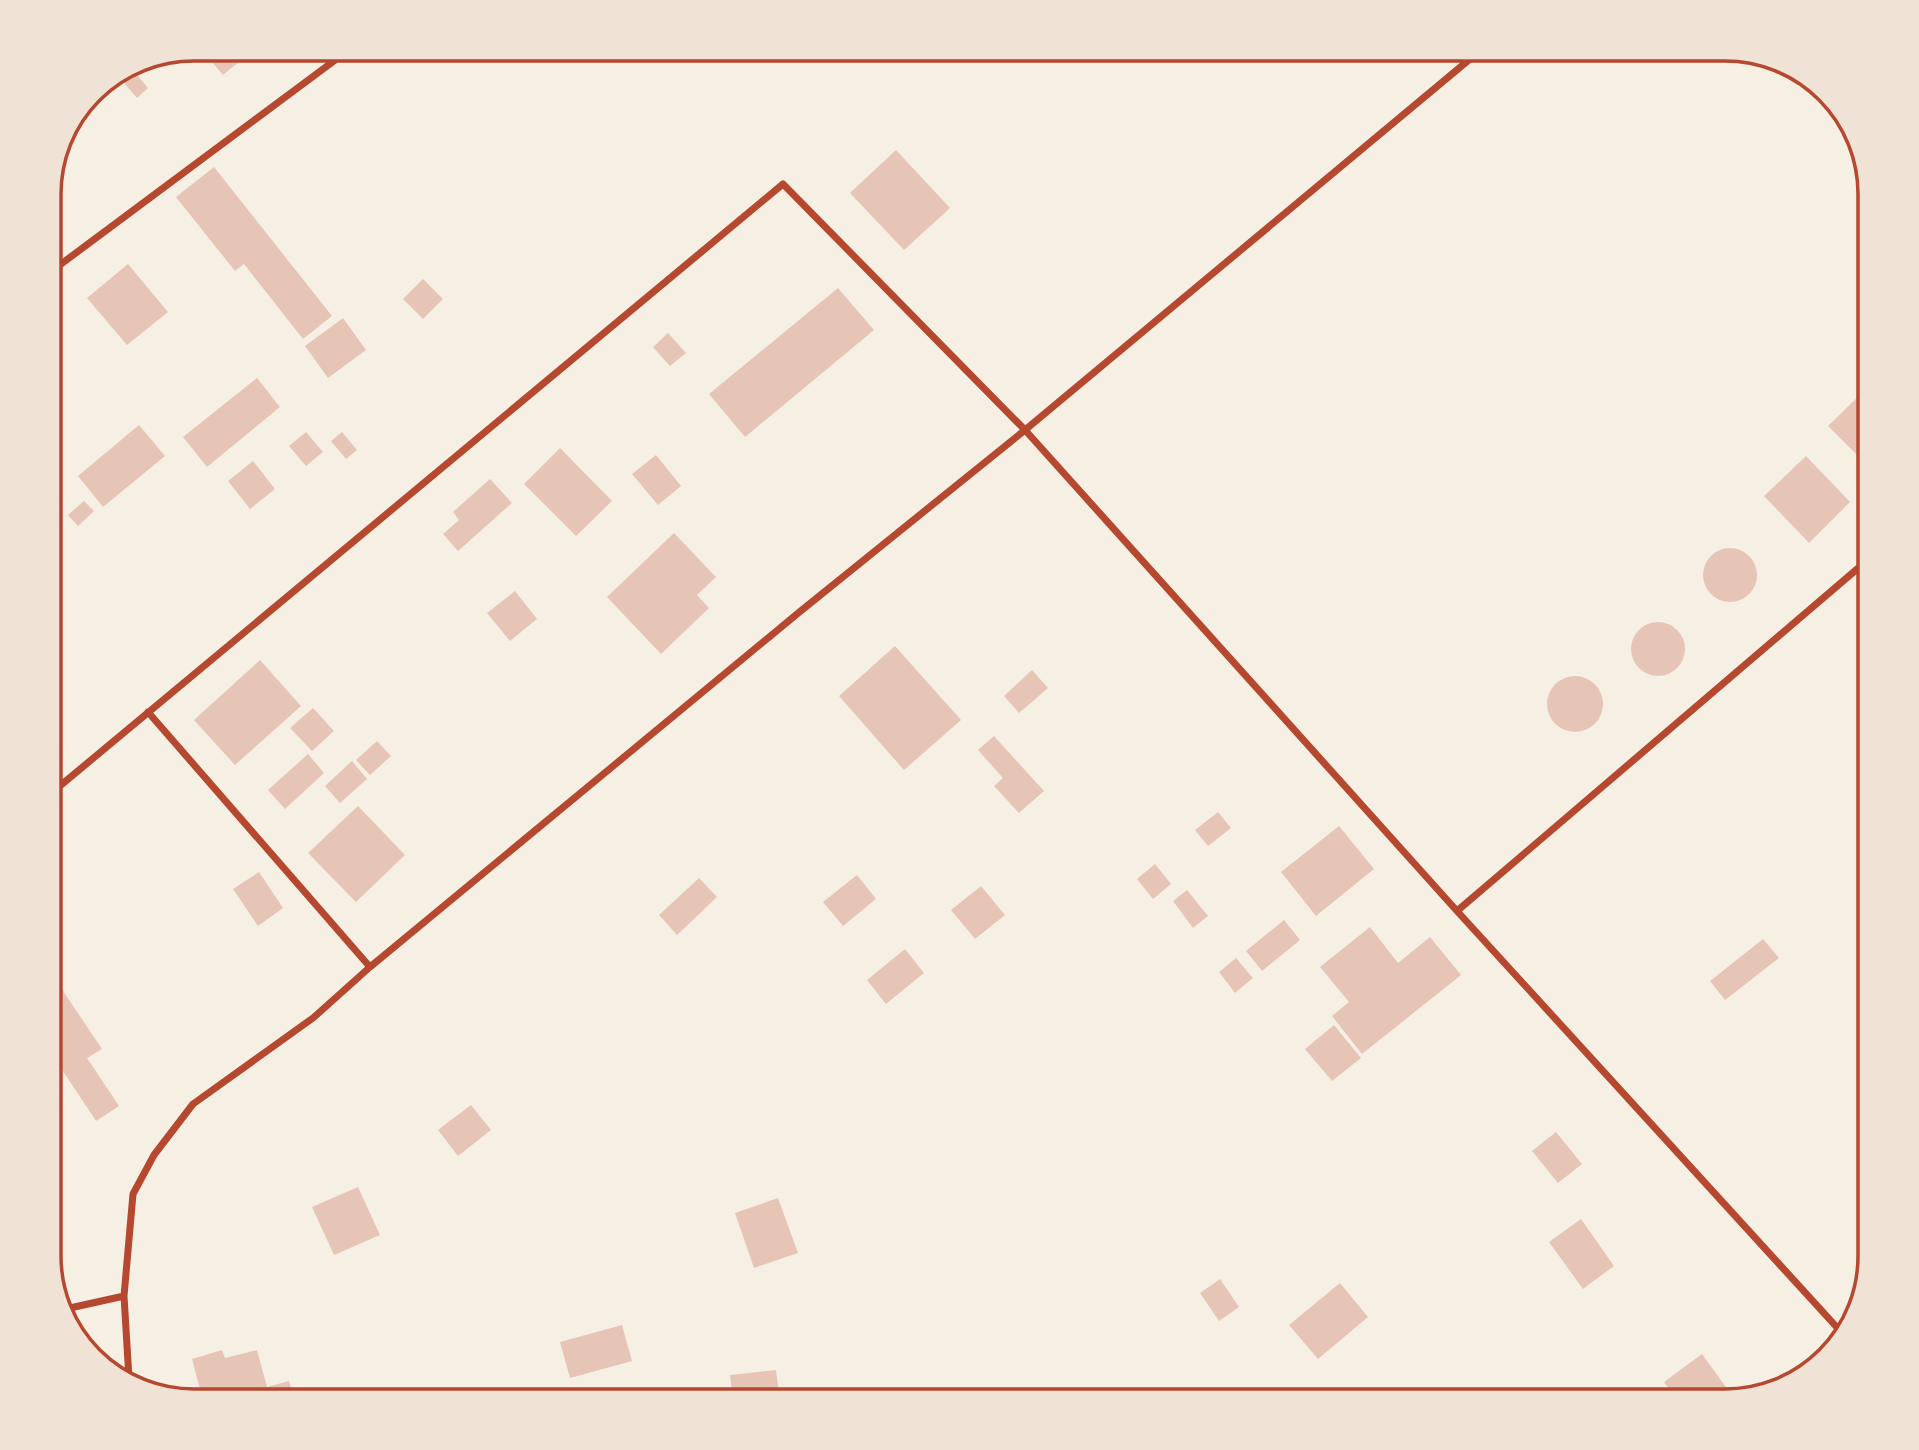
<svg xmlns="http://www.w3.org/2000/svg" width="1919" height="1450" viewBox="0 0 1919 1450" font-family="'IBM Plex Sans',sans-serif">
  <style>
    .building { fill: #e6c5b7 }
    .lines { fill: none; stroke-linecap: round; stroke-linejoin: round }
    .minor { stroke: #b5482f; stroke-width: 7 }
    .rim { fill: none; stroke: #b5482f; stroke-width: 3.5 }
  </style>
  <rect width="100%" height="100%" fill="#f6efe4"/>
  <!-- building -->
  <path class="building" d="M203,49H232L241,60L223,75L202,50Z
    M130,66L148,88L137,98L117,75Z
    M896,150L950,208L904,250L850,193Z
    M214,167L332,316L303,339L244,264L235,271L176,197Z
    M128,264L168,312L127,345L87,298Z
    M423,279L443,299L423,319L403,299Z
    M838,288L874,330L745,437L709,394Z
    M343,318L366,350L328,378L305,346Z
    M668,333L686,353L670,366L653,347Z
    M257,378L280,407L207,467L183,437Z
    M1864,391L1870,397V468L1828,426Z
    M139,425L165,456L103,507L78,476Z
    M306,432L323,452L306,466L289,446Z
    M342,432L357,450L346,459L331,441Z
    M560,448L612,501L576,536L524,484Z
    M656,455L681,486L658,505L632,474Z
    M1806,456L1850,502L1809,543L1764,496Z
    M253,461L275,489L250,509L228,481Z
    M490,479L512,503L458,551L443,534L459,520L453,512Z
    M84,501L94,511L78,526L68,515Z
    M674,533L716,577L697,595L709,608L661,654L607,597Z
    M1703 575a27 27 0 1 1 54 0a27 27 0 1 1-54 0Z
    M515,591L537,619L510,641L487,613Z
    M1631 649a27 27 0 1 1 54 0a27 27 0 1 1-54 0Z
    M895,646L961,720L904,770L839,696Z
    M260,660L301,706L235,765L194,720Z
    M1032,670L1048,688L1019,713L1004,696Z
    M1547 704a28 28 0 1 1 56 0a28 28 0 1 1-56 0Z
    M313,708L334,731L312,751L290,728Z
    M994,736L1044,791L1019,813L994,786L1003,778L978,750Z
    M377,741L391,756L370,775L356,760Z
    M308,754L324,773L285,809L268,790Z
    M352,761L367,779L340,803L325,786Z
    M358,806L405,855L356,902L308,853Z
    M1218,812L1231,828L1208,846L1195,830Z
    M1339,826L1374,869L1316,916L1281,872Z
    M1155,864L1171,884L1153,899L1137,879Z
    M259,872L283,908L258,926L233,889Z
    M857,875L876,899L843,926L823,902Z
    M699,878L717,897L677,935L659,915Z
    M981,886L1005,915L975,939L951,910Z
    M1187,890L1208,916L1193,928L1173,901Z
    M1284,920L1300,940L1262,971L1246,951Z
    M1370,927L1398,963L1430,937L1461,975L1362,1054L1332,1016L1349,1002L1320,967Z
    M1763,939L1779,958L1725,1000L1710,981Z
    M905,949L924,973L886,1004L867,980Z
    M1236,958L1253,978L1235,993L1219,972Z
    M49,970L102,1049L87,1058L119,1106L96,1121L49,1050Z
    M1334,1025L1361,1058L1332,1081L1305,1049Z
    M471,1105L491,1130L458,1156L438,1130Z
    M1556,1132L1582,1164L1558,1183L1532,1151Z
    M358,1187L380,1235L334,1255L312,1207Z
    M778,1198L798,1253L754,1268L735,1213Z
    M1581,1219L1614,1266L1583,1289L1549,1242Z
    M1220,1279L1239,1307L1219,1321L1200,1293Z
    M1340,1283L1368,1317L1318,1359L1289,1325Z
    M622,1325L632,1361L570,1378L560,1342Z
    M222,1350L225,1358L257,1350L267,1387L289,1381L295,1401H203L192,1359Z
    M1702,1354L1731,1394L1721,1401H1678L1664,1382Z
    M776,1370L780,1401H733L730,1375Z"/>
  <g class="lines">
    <!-- minor -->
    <path class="minor" d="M49,273L350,49
      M148,712L370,967
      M49,795L783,184L1025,430L1457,911L1843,1334
      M1457,911L1870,558
      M124,1296L129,1379
      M61,1310L124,1296L133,1194L154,1155L193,1104L313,1018L370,967L797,614L1025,430L1482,49"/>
  </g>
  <!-- crop -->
  <path d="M0 0H1919V1450H0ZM194 61H1725A133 133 0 0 1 1858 194V1256A133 133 0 0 1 1725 1389H194A133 133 0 0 1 61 1256V194A133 133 0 0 1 194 61Z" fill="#f1e2d6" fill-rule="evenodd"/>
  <path class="rim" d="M194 61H1725A133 133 0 0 1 1858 194V1256A133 133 0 0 1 1725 1389H194A133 133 0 0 1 61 1256V194A133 133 0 0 1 194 61Z"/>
</svg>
